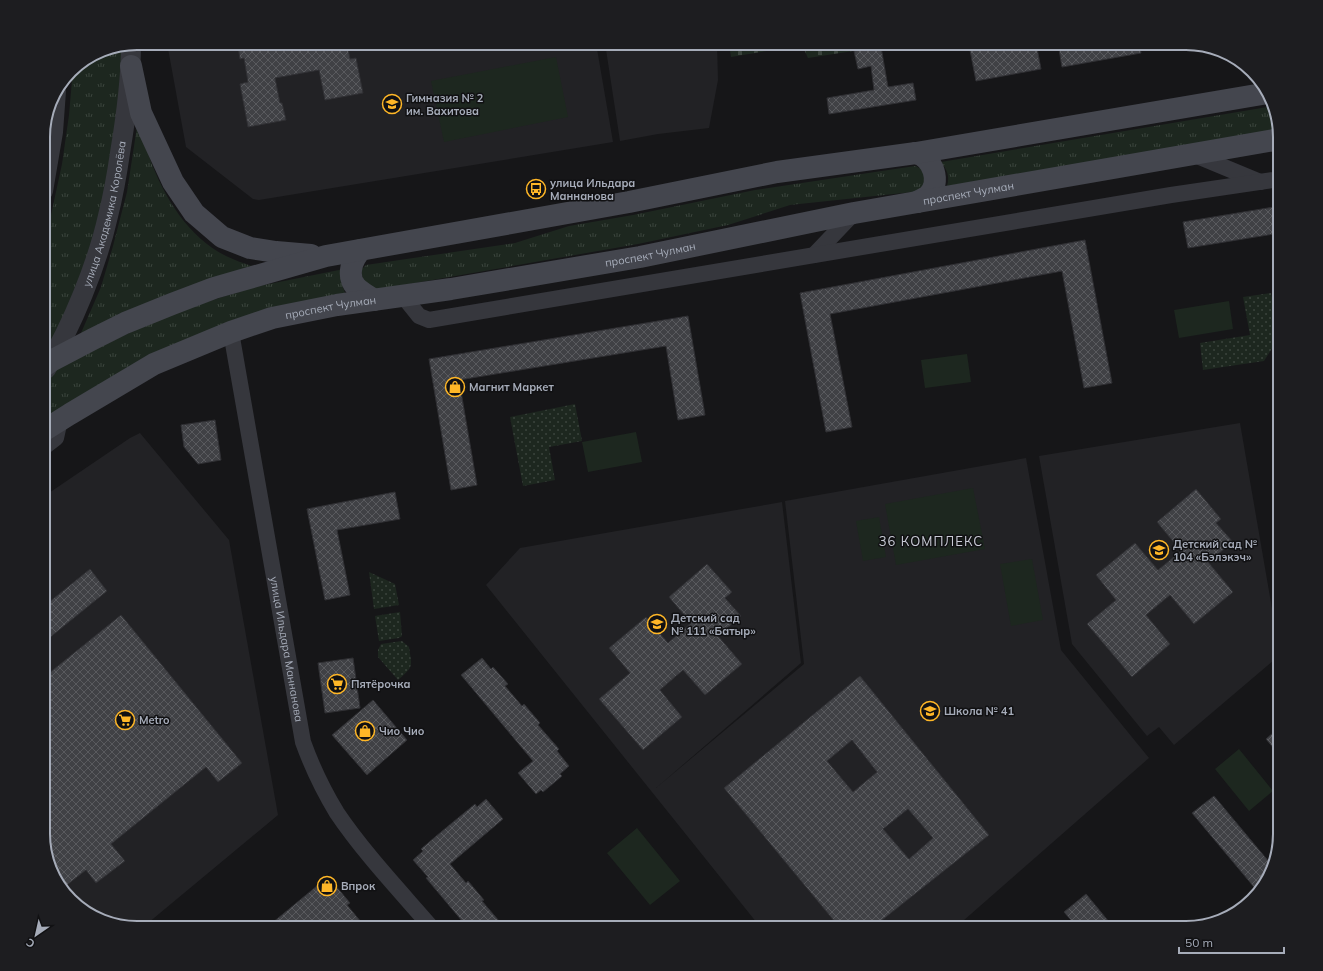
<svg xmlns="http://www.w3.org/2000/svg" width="1323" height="971" viewBox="0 0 1323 971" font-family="Mulish,sans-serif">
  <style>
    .built { fill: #222225 }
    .grass { fill: url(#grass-tufts) }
    .cemetery { fill: url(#cemetery-stones) }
    .park { fill: url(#park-dots) }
    .pitch { fill: #1d271f }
    .building { fill: url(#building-cross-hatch); stroke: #303034; fill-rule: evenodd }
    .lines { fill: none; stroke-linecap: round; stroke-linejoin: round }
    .minor { stroke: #36373d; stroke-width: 16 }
    .tertiary { stroke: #36373d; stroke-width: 20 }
    .secondary { stroke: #44464e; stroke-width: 22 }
    .labels { text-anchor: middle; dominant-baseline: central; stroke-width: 3; stroke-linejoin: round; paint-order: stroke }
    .poi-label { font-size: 11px; font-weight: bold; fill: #a6acb9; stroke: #111113; text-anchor: start }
    .street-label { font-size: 11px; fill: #a6acb9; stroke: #111113 }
    .quarter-label { font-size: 13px; letter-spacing: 1px; fill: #c8cbd5; stroke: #111113 }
    .rim { fill: none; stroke: #a6acb9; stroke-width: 2 }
  </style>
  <defs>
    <pattern id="grass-tufts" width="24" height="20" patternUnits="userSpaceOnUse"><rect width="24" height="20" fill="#1d271f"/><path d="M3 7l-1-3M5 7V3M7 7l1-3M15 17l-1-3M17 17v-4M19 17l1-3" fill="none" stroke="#3b443d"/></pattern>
    <pattern id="cemetery-stones" width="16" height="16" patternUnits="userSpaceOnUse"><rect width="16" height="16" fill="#1d271f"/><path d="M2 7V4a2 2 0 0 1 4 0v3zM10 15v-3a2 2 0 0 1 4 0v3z" fill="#3b443d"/></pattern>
    <pattern id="park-dots" width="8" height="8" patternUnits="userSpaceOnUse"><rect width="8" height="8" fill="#1d271f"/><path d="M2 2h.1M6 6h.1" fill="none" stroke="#3b443d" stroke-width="1.8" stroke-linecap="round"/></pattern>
    <pattern id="building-cross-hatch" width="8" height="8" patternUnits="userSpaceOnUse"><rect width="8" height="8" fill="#404145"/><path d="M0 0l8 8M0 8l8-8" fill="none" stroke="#595a5e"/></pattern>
  </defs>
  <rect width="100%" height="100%" fill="#161618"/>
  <!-- built -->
  <path class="built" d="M167,43H596L613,142L259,200L253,199L186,147Z
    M605,43H717L718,80L709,128L658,134L620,141Z
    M1240,423L1280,655L1174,745L1159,727L1147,736L1072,644L1039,456Z
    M140,433L229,540L278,815L142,928H137L80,909L53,876L43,840V497L130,438Z
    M1026,458L1061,650L1149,758L955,928H761L486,585L520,548L782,502L801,663L656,788L804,664L785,501Z"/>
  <!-- grass -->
  <path class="grass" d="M128,45L125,99L95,236L69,306L43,356V239L51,215L62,164L69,115L73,69L101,50Z
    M1273,106L1279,132L947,186C950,176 947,170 941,162Z
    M138,120C142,133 145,146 150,159C164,197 188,237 226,256C234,260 243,263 252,266L78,340L101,287L113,246L127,192Z
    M915,166L924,170L927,175L922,191L790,205L728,225L638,244L375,290L363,279L361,270L366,265L515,243L569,226L633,215L755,190Z
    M344,269L341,281L345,293L285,307L43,421V390L56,368L169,314L254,287Z"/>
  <!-- cemetery -->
  <path class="cemetery" d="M729,43H905L808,58L802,45L731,57Z"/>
  <!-- park -->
  <path class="park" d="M1271,293L1280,336L1264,361L1203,370L1200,343L1250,335L1243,297Z
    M575,404L582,441L549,447L555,480L523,486L510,417Z
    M369,572L395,584L399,605L374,609Z
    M400,612L402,636L399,638L379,641L375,616Z
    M402,641L409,647C412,667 414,666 398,680L378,657V650L381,644Z"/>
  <!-- pitch -->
  <path class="pitch" d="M556,57L568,117L444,142L431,81Z
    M1229,301L1233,329L1179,338L1174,310Z
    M967,354L971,382L925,388L921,360Z
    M636,432L642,462L588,472L582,442Z
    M973,488L985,549L896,565L885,504Z
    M879,517L886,557L863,561L856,521Z
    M1032,559L1043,620L1011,626L1000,564Z
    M1239,749L1273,791L1249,811L1215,769Z
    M637,828L680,881L650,905L607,853Z"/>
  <!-- building -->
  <path class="building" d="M242,43H347L350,59L356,58L363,93L325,100L319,70L275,78L280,103H282L286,120L248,127L240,84L248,82L244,58L240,59L238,46L243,45Z
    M981,43H1036L1041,69L976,81L969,45Z
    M1058,43H1139L1141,53L1062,67Z
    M881,47L888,87L913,83L916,100L829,114L827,98L874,90L871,66L858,69L854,51Z
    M1280,206V233L1188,248L1183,222Z
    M1085,240L1112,383L1084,388L1062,271L830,314L852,427L826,432L800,293Z
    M688,316L705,415L678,420L666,346L459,380L477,485L451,490L429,359Z
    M215,420L221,460L198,464L184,447L181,425Z
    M1196,489L1221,519L1216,523L1233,542L1208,562L1233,592L1194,624L1170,595L1146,615L1170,644L1132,677L1087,624L1116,600L1096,575L1135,543L1158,570L1181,551L1157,522Z
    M395,492L400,519L337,530L350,595L325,600L307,509Z
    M707,564L732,592L725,598L741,616L718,636L742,664L705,695L683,670L660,690L682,717L643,750L599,699L630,673L609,648L646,617L668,643L691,623L669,597Z
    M90,569L107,591L43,643V607Z
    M121,615L242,763L218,782L206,767L111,844L125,861L96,883L86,870L63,888L53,876L43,840V678Z
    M353,658L360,708L325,713L318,663Z
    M482,658L491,669L493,667L508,684L505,686L522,706L524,704L540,723L538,725L559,749L557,751L569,766L560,774L562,776L543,792L541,790L536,794L518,773L533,761L461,675Z
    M860,676L989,835L872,928H840L724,788ZM852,740L877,772L853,792L827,761ZM908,809L933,838L909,859L883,829Z
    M373,700L407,740L367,775L332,735Z
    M1280,727V756L1266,739Z
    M1214,796L1270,863L1261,891L1259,893L1192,813Z
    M486,799L503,819L450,864L466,883L468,881L484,900L482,901L505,928H468L426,878L428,877L413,860L423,851L421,849L441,832L475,804L477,807Z
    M323,881L330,890L335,885L350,903L347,905L366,928H266Z
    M1086,894L1096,906L1114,928H1078L1064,912Z"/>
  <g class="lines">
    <!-- minor -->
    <g class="minor">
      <path d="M1195,155L1260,182"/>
      <path d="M814,255L854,213"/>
      <path d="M403,296L419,316L429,320L1171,195L1280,179"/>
      <path id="s1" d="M231,332L303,742C312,767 323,790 337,813C364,853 400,891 432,928"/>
      <path d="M43,448L56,438L60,420"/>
    </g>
    <!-- tertiary -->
    <g class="tertiary">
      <path d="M43,191L53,132L56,91"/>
      <path id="s2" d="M46,369C72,326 97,265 108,216C113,196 117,174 120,153C126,117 131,81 131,44"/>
    </g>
    <!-- secondary -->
    <g class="secondary">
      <path d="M131,66L141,113L173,182L194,213L222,237L250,248L276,252L311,255"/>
      <path d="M916,153C933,158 942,182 928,196C925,198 920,200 917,202"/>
      <path d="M361,250C352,259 346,276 356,287C361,292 368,296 374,300"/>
      <path d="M43,367L51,361L93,339L125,323L172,304L214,288L326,256L629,202L777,172L916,153L1268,93"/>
      <path id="s3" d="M43,431L70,414L154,364L231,332L272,318L337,305L451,289L640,257L854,213L1280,139"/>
    </g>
  </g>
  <!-- icons -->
  <defs>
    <g id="school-ring" transform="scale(1)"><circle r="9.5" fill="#111113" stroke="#ffb727" stroke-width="1.5"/><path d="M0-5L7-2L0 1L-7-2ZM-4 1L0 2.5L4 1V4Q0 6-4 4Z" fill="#ffb727"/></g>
    <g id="bus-ring" transform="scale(1)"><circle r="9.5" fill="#111113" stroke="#ffb727" stroke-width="1.5"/><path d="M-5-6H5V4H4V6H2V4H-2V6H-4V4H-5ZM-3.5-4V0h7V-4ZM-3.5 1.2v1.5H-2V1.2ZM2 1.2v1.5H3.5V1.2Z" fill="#ffb727"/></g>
    <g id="shop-ring" transform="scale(1)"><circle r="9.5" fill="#111113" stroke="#ffb727" stroke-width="1.5"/><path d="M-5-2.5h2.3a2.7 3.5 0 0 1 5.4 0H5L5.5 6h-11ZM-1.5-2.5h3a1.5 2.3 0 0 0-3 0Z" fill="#ffb727"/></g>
    <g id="supermarket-ring" transform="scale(1)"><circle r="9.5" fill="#111113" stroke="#ffb727" stroke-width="1.5"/><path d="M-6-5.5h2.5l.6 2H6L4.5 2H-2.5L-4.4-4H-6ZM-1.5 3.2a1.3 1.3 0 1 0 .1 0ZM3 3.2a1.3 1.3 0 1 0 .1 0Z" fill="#ffb727"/></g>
  </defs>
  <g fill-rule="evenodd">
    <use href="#school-ring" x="392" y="104"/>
    <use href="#bus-ring" x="536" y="189"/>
    <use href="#shop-ring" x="455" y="387"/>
    <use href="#school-ring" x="1159" y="550"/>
    <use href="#school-ring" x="657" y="624"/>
    <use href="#supermarket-ring" x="337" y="684"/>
    <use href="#school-ring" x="930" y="711"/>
    <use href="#supermarket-ring" x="125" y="720"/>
    <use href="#shop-ring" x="365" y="731"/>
    <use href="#shop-ring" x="327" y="886"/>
  </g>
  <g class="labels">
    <!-- poi labels -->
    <g class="poi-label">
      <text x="406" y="98">Гимназия № 2<tspan x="406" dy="13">им. Вахитова</tspan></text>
      <text x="550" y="183">улица Ильдара<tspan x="550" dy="13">Маннанова</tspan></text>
      <text x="469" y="387">Магнит Маркет</text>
      <text x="1173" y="544">Детский сад №<tspan x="1173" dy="13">104 «Бэлэкэч»</tspan></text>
      <text x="671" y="618">Детский сад<tspan x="671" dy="13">№ 111 «Батыр»</tspan></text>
      <text x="351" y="684">Пятёрочка</text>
      <text x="944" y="711">Школа № 41</text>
      <text x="139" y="720">Metro</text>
      <text x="379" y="731">Чио Чио</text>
      <text x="341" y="886">Впрок</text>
    </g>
    <!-- street labels -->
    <g class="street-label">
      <text stroke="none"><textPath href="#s3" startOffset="964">проспект Чулман</textPath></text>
      <text stroke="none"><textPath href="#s2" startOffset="167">улица Академика Королёва</textPath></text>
      <text stroke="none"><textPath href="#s3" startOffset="640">проспект Чулман</textPath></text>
      <text stroke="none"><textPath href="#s3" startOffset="316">проспект Чулман</textPath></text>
      <text stroke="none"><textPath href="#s1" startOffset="322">улица Ильдара Маннанова</textPath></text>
    </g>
    <!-- quarter labels -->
    <g class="quarter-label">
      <text x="931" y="541">36 КОМПЛЕКС</text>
    </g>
  </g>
  <!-- crop -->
  <path d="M0 0H1323V971H0ZM137 50H1186A87 87 0 0 1 1273 137V834A87 87 0 0 1 1186 921H137A87 87 0 0 1 50 834V137A87 87 0 0 1 137 50Z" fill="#1d1d20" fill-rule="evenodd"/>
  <path class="rim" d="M137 50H1186A87 87 0 0 1 1273 137V834A87 87 0 0 1 1186 921H137A87 87 0 0 1 50 834V137A87 87 0 0 1 137 50Z"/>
  <!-- north arrow -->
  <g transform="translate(36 935) rotate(214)" stroke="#111113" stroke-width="3" paint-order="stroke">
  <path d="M0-3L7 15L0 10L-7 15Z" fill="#a6acb9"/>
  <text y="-6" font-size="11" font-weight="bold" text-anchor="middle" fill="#a6acb9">С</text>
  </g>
  <!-- scale -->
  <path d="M1179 947v6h105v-6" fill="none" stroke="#a6acb9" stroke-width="2"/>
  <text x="1185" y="947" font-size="12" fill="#a6acb9" stroke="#111113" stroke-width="3" paint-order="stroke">50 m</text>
</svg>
